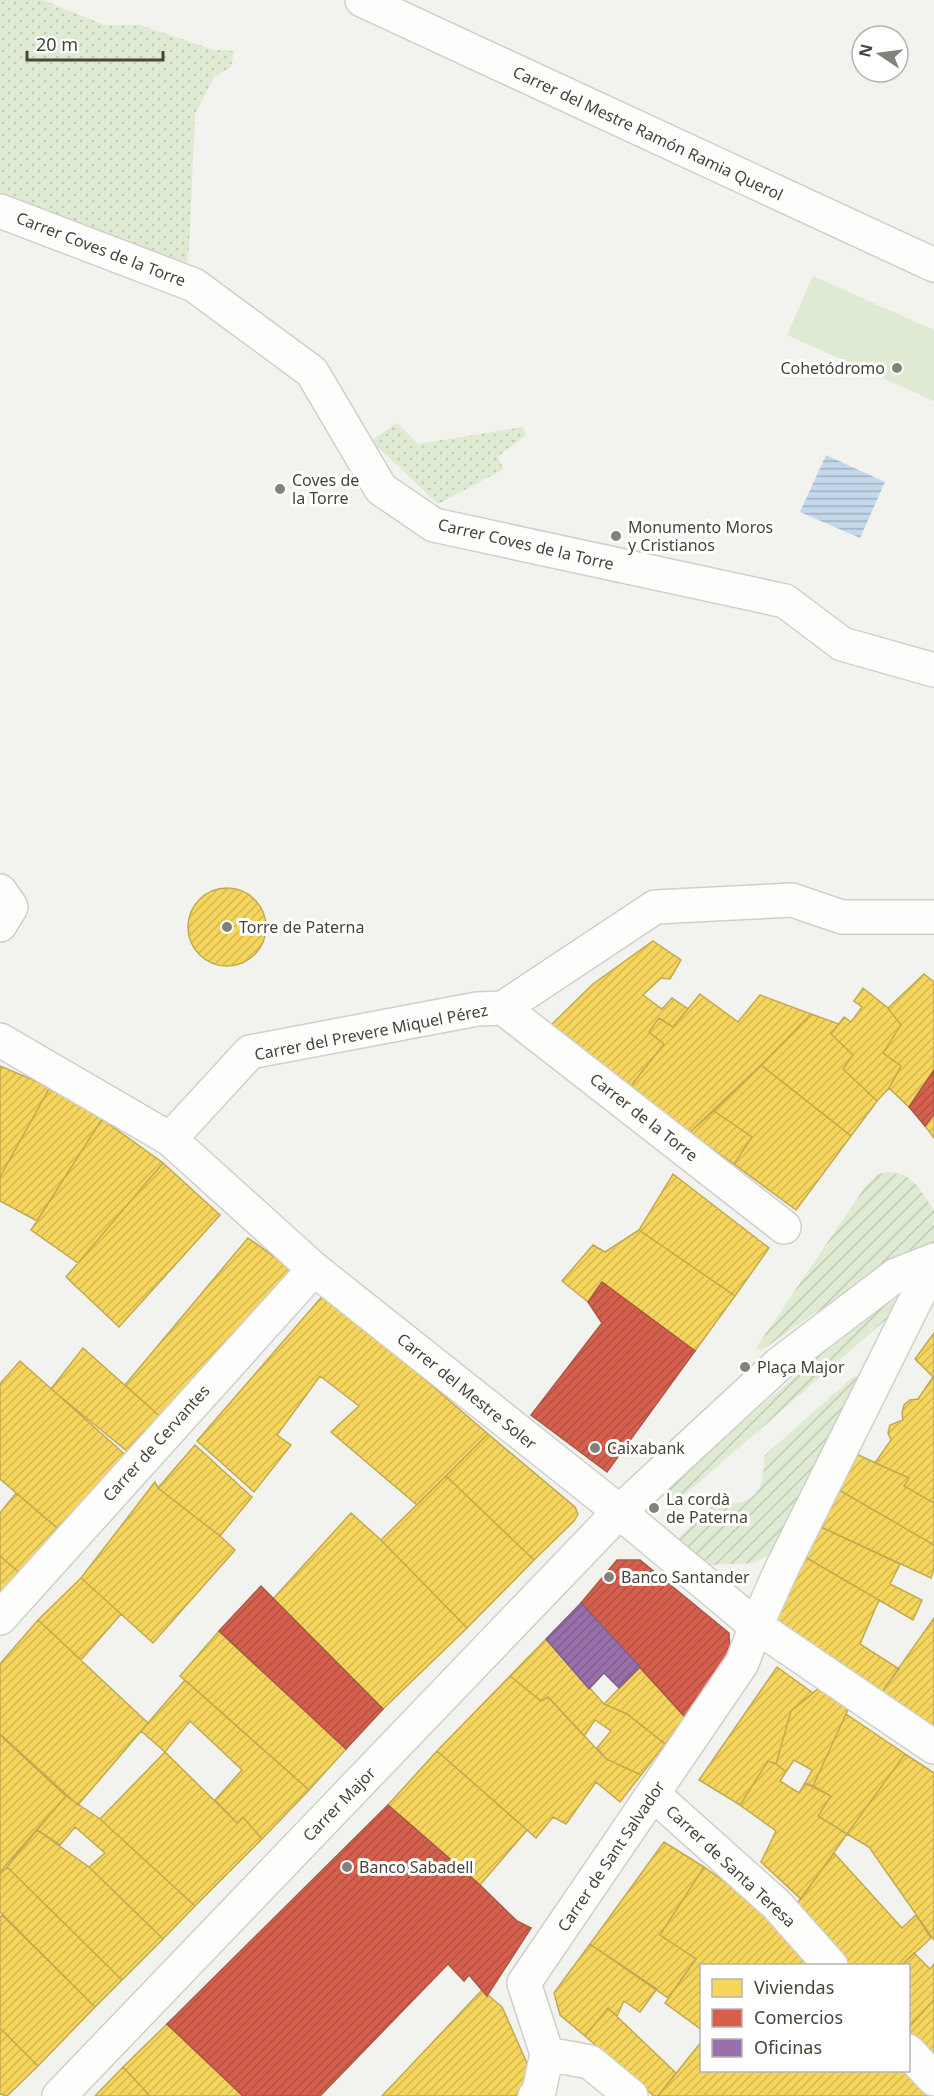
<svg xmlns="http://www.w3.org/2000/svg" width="934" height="2096" viewBox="0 0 934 2096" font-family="'Noto Sans',sans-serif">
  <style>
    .grass { fill: url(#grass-dots) }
    .garden { fill: url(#garden-furrows) }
    .pitch { fill: #deead1 }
    .water { fill: url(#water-rules) }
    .homes { fill: url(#homes-hatch); stroke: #c2aa52; stroke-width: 1.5 }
    .shops { fill: url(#shops-hatch); stroke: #ab5847; stroke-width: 1.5 }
    .offices { fill: url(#offices-hatch); stroke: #816389; stroke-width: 1.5 }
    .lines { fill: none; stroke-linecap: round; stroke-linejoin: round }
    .pedestrian-casing { stroke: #d0cfcb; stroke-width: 36 }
    .minor-casing { stroke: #d0cfcb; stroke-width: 36 }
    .pedestrian { stroke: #fdfdfc; stroke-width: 33 }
    .minor { stroke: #fdfdfc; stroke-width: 33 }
    .poi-dot { fill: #848179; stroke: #fff; stroke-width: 2 }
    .labels { text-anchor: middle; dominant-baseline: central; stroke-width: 6; stroke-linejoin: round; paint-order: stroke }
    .street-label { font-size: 16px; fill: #48443a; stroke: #fff }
    .poi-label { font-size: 16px; fill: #48443a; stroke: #fff; text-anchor: start }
  </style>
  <defs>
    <pattern id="grass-dots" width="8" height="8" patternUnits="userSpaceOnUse" patternTransform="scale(1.5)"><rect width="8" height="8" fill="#deead1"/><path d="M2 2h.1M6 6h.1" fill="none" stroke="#c0cab4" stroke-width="1.8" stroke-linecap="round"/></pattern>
    <pattern id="garden-furrows" width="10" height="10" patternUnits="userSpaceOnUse" patternTransform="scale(1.5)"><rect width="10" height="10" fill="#deead1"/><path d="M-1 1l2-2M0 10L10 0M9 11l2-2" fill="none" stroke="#c0cab4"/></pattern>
    <pattern id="water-rules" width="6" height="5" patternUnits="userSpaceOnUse" patternTransform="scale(1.5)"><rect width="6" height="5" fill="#c4d8eb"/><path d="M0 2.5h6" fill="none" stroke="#a1b1bf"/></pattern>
    <pattern id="homes-hatch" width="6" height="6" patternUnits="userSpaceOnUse" patternTransform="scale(1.5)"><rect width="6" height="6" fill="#f6d55c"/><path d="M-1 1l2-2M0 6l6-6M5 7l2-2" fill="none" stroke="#d4b851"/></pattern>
    <pattern id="shops-hatch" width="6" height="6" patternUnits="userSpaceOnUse" patternTransform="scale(1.5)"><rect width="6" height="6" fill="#d6604d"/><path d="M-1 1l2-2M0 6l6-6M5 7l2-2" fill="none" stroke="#b05141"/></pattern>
    <pattern id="offices-hatch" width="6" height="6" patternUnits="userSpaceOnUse" patternTransform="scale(1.5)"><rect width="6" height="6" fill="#9970ab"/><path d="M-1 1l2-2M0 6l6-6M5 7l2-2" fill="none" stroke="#7f5e8c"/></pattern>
  </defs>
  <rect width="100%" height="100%" fill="#f2f2ee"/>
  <!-- grass -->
  <path class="grass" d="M0,0H43L104,25H140L214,50L234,51L231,67L214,77L195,114L189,247L187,261L181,267L0,201Z
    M397,423L418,444L523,427L526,435L497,457L504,469L438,504L371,441Z"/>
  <!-- garden -->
  <path class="garden" d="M890,1172L905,1175L917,1185L934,1210V1243C873,1274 816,1311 761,1351L756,1348L865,1187L878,1174Z
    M891,1292L895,1301L889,1317L675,1503L665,1491Z
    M855,1375L864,1387L776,1552L753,1563L705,1565L675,1542L715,1502C753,1508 765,1493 764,1456Z"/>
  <!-- pitch -->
  <path class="pitch" d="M813,276L934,330V401L787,335Z"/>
  <!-- water -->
  <path class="water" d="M826,455L885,482L860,538L800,512Z"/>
  <!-- homes -->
  <path class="homes" d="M188 927a39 39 0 1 1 78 0a39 39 0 1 1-78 0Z
    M653,941L681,960L670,979L661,978L643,995L662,1009L672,998L688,1009L673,1027L659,1018L649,1032L664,1044L630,1087L550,1026L593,984Z
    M924,974L934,982V1070L909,1107L889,1088L901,1066L883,1053L901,1025L888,1008Z
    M863,988L888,1008L901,1025L883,1053L901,1066L889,1088L877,1101L843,1069L853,1055L831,1034L844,1017L851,1022L862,1007L854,1001Z
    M700,994L738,1022L760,995L811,1014L761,1065L689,1133L630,1087L664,1044L649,1032L659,1018L673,1027Z
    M811,1014L839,1024L831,1034L853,1055L843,1069L877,1101L851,1136L761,1065Z
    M761,1065L851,1136L796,1210L734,1164L752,1137L714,1111Z
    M0,1066L50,1087L0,1177Z
    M50,1087L102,1119L37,1221L0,1201V1177Z
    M714,1111L752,1137L734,1164L689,1133Z
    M934,1114V1138L925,1126Z
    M102,1119L163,1163L78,1263L31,1230Z
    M163,1163L220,1215L119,1327L66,1277Z
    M673,1174L769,1248L735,1296L639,1230Z
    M639,1230L735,1296L695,1351L602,1282L588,1302L562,1281L593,1245L605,1252Z
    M248,1238L297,1273L164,1420L125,1385Z
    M325,1293L488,1434L417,1505L331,1432L359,1406L320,1376L277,1435L291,1445L254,1492L197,1441Z
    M934,1333V1378L915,1359Z
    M83,1348L164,1420L133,1456L51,1389Z
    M20,1361L129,1458L63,1533L0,1479V1384Z
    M933,1377L934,1378V1503L904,1486L909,1478L875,1463L891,1440L888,1433L890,1425L903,1420L902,1413L904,1405L910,1400L918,1399Z
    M488,1434L575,1507L578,1514L574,1521L534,1560L446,1476Z
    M195,1445L252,1497L220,1536L158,1488Z
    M854,1453L909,1478L904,1486L934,1503V1545L839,1490Z
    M446,1476L534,1560L467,1628L381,1540Z
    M155,1482L158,1488L220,1536L235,1550L153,1643L81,1578Z
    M839,1490L934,1545V1569L931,1578L821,1527Z
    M16,1493L63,1533L22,1575L0,1556V1513Z
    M351,1513L381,1540L467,1628L383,1709L273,1599Z
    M821,1527L900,1564L890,1584L922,1600L913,1620L805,1557Z
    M0,1556L22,1575L0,1600Z
    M805,1557L879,1600L860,1644L899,1669L879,1696L770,1622Z
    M81,1578L121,1614L81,1660L38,1620Z
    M934,1618V1735L879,1696Z
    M38,1620L148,1723L78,1805L0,1734V1664Z
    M219,1631L346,1749L309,1790L180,1676Z
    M546,1639L604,1704L627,1714L665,1744L641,1775L606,1759L597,1748L611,1731L595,1720L584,1736L548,1697L541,1701L510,1676Z
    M640,1667L685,1717L665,1744L627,1714L604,1704Z
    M777,1667L813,1693L791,1711L776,1764L768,1761L740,1805L699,1780Z
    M510,1676L541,1701L548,1697L606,1759L641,1775L620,1802L596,1782L566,1824L553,1817L536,1838L437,1751Z
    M185,1680L309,1790L262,1839L243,1817L237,1823L215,1800L242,1770L190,1721L165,1752L141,1731Z
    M820,1687L851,1705L846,1714L813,1786L805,1783L812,1770L794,1760L786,1772L776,1764L791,1711Z
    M846,1714L905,1754L847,1834L818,1816L831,1796L813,1786Z
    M0,1735L66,1796L0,1872Z
    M437,1751L527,1830L480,1885L388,1805Z
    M165,1752L237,1823L243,1817L262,1839L195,1906L100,1819Z
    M905,1754L934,1773V1940L869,1847L847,1834Z
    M768,1761L776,1764L786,1772L780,1781L799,1793L805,1783L831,1796L818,1816L847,1834L801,1899L761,1862L776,1831L740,1805Z
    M66,1796L100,1819L195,1906L163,1939L89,1867L105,1853L75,1827L60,1845L37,1830Z
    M37,1830L89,1867L163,1939L122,1980L7,1867Z
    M664,1842L704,1867L660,1935L696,1959L668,1998L590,1944Z
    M834,1853L902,1928L916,1915L931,1938L901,1966H848L793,1909Z
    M7,1867L122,1980L95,2007L0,1912V1874Z
    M704,1867L773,1916L818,1966H702V2030L665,2003L696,1959L660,1935Z
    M2,1915L95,2007L38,2066L0,2028V1917Z
    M590,1944L657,1989L640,2012L624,2001L617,2016L608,2008L585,2036L560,2015L554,1993Z
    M914,1953L930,1969L934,1964V2000L908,2028V1966H901Z
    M482,1990L502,2007L535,2081L522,2096H382Z
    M934,2000V2064L908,2035V2028Z
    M608,2008L676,2073L658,2096H654L585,2036Z
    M167,2024L243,2096H150L123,2067Z
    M0,2028L38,2066L7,2096L0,2094Z
    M702,2041V2070H908V2067L934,2096H658Z
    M123,2067L150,2096H95Z"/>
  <!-- shops -->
  <path class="shops" d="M934,1070V1114L925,1126L909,1107Z
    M602,1282L695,1351L607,1472L531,1415L602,1323L588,1302Z
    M617,1560H640L729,1633L730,1650L685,1717L581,1603Z
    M261,1586L383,1709L346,1749L219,1631Z
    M388,1805L480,1885L517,1921L531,1928L487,1996L469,1975L464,1981L448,1964L320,2096H243L167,2024Z"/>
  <!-- offices -->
  <path class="offices" d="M581,1603L640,1667L619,1688L604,1673L589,1689L546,1639Z"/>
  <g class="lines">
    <!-- pedestrian casing -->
    <g class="pedestrian-casing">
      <path id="pedestrian" d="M0,211L194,285L312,372L381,489L434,525L785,601L842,644L934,670
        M314,1269L605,1500L756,1626L934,1747
        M653,1794L777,1905L831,1966
        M908,2051L934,2079
        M547,2054L590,2062L631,2096
        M59,2096L619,1512L779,1364L896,1275L934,1260
        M535,2096L539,2091L547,2054L524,1983L742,1663L756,1626L782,1568L934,1263"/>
    </g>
    <!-- minor casing -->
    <g class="minor-casing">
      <path id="minor" d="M362,0L934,265
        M0,891L11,907L0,925
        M503,1008L784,1227
        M0,1040L170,1139L314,1269L0,1618
        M170,1139L250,1052L477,1009L503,1008L655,907L792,900L842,917H934"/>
    </g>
    <!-- pedestrian -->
    <use href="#pedestrian" class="pedestrian"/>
    <!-- minor -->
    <use href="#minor" class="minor"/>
  </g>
  <!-- markers -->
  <g class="poi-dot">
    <circle cx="897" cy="368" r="6"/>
    <circle cx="280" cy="489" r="6"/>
    <circle cx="616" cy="536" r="6"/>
    <circle cx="227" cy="927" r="6"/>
    <circle cx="745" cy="1367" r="6"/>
    <circle cx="595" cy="1448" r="6"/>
    <circle cx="654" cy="1508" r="6"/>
    <circle cx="609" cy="1577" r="6"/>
    <circle cx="347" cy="1867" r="6"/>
  </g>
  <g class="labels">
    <!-- street labels -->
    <g class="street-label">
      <text transform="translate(648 133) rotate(25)">Carrer del Mestre Ramón Ramia Querol</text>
      <text transform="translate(101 249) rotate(21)">Carrer Coves de la Torre</text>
      <text transform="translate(526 544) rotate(13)">Carrer Coves de la Torre</text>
      <text transform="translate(371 1032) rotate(-11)">Carrer del Prevere Miquel Pérez</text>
      <text transform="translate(644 1117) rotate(38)">Carrer de la Torre</text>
      <text transform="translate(467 1391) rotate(39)">Carrer del Mestre Soler</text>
      <text transform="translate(156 1443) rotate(-48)">Carrer de Cervantes</text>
      <text transform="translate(339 1804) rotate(-46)">Carrer Major</text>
      <text transform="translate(611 1856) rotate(-56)">Carrer de Sant Salvador</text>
      <text transform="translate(731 1866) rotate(43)">Carrer de Santa Teresa</text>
    </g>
    <!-- poi labels -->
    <g class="poi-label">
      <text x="885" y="368" text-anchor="end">Cohetódromo</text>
      <text x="292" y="480">Coves de<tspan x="292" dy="18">la Torre</tspan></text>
      <text x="628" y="527">Monumento Moros<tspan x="628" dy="18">y Cristianos</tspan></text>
      <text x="239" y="927">Torre de Paterna</text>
      <text x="757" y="1367">Plaça Major</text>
      <text x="607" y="1448">Caixabank</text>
      <text x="666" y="1499">La cordà<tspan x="666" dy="18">de Paterna</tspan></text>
      <text x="621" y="1577">Banco Santander</text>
      <text x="359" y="1867">Banco Sabadell</text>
    </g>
  </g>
  <!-- legend -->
  <rect x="700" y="1964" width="210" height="108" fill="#ffffff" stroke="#b6b4b0" stroke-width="1.5"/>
  <rect x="712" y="1979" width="30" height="18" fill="#f6d55c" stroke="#b6b4b0" stroke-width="1.5"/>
  <text x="754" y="1994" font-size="18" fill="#48443a">Viviendas</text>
  <rect x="712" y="2009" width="30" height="18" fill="#d6604d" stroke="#b6b4b0" stroke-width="1.5"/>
  <text x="754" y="2024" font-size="18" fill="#48443a">Comercios</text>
  <rect x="712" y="2039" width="30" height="18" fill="#9970ab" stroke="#b6b4b0" stroke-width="1.5"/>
  <text x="754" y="2054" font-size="18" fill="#48443a">Oficinas</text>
  <!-- north arrow -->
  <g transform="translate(880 54) rotate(283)"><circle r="28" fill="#ffffff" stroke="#b6b4b0" stroke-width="1.5"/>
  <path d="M0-4.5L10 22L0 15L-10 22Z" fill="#848179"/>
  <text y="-9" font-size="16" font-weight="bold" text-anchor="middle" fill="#48443a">N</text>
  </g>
  <!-- scale -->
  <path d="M27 51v9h136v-9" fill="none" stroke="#48443a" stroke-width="3"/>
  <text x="36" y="51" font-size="18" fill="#48443a" stroke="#ffffff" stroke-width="4.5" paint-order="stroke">20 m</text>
</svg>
